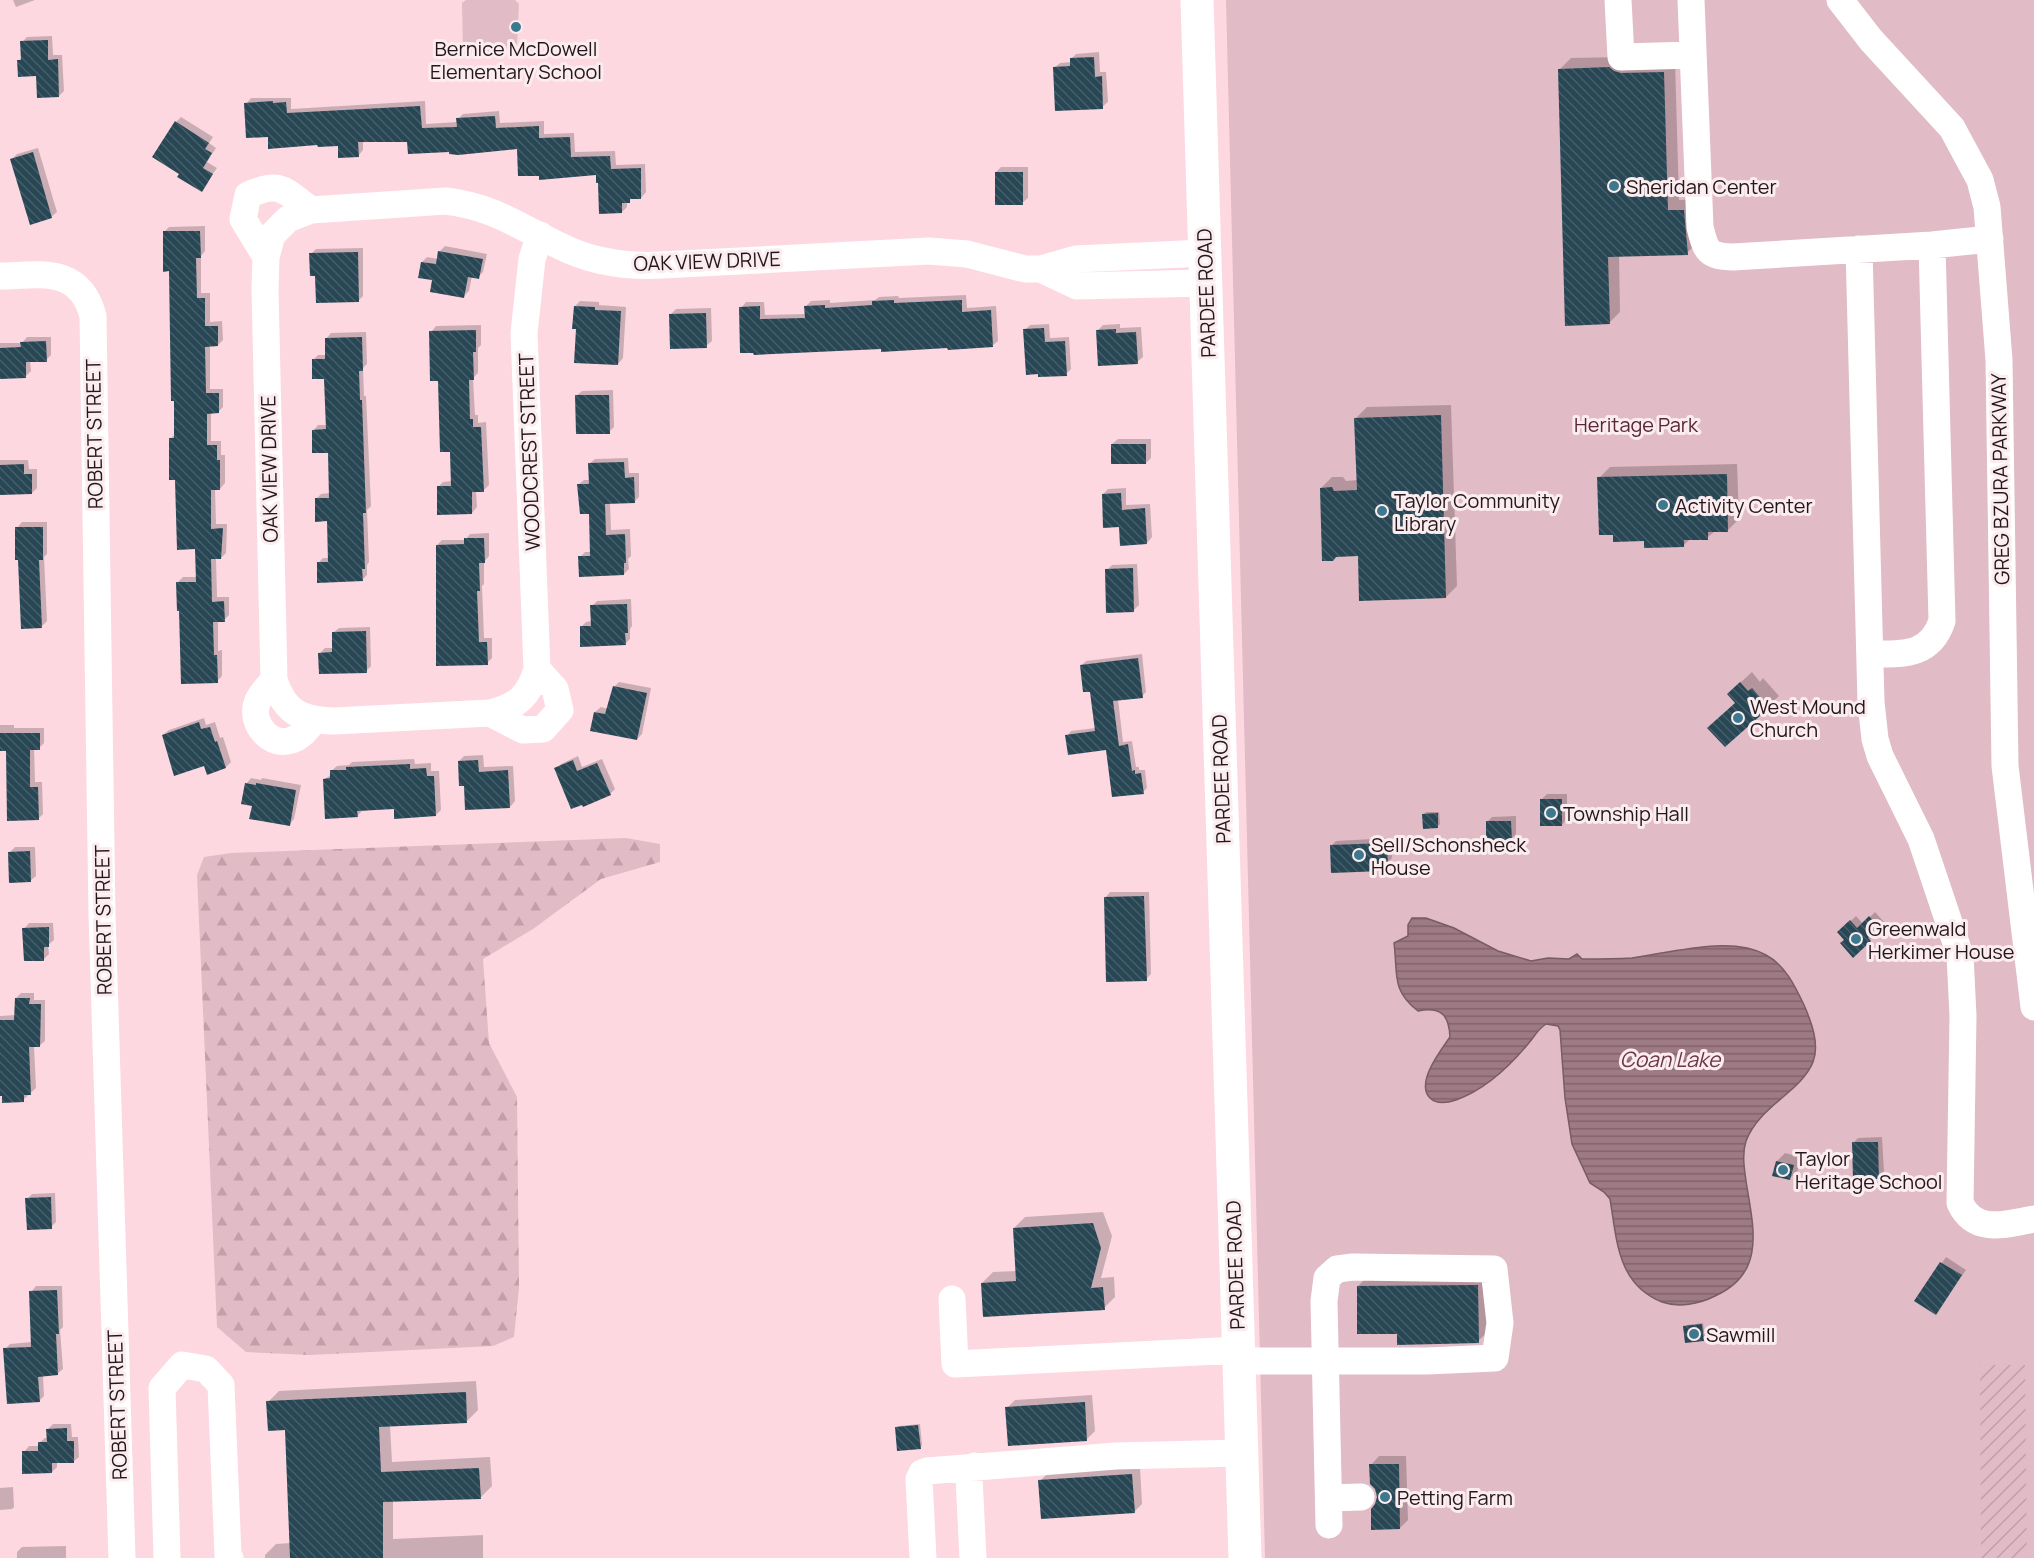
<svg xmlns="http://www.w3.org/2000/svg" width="2034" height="1558" viewBox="0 0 2034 1558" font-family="Manrope,sans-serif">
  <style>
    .forest { fill: url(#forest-firs) }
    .park { fill: #e1bbc5 }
    .garden { fill: url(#garden-furrows) }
    .water { fill: url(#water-rules); stroke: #795c64; stroke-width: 1.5 }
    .shadow { fill: #0003 }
    .building { fill: url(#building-back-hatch) }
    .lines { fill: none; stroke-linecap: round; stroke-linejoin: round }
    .minor { stroke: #fff; stroke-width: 27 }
    .major { stroke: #fff; stroke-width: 33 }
    .poi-dot { fill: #3c798f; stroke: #fbecef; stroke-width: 2 }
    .labels { text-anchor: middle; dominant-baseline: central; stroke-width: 6; stroke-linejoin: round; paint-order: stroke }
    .poi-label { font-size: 20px; fill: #24171b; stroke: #fbecef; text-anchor: start }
    .street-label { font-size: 20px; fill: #24171b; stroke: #fbecef }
    .park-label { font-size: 20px; fill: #582636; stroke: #fbecef }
    .water-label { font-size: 21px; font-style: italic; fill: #6c3748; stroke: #fbecef }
  </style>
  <defs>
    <pattern id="forest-firs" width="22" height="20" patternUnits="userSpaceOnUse" patternTransform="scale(1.5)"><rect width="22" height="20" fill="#e1bbc5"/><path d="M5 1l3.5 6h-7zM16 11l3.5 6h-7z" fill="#c1a0a9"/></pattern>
    <pattern id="garden-furrows" width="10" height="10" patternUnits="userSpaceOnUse" patternTransform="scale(1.5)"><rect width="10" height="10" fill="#e1bbc5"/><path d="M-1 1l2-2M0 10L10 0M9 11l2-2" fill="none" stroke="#c1a0a9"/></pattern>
    <pattern id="water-rules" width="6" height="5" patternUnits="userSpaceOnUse" patternTransform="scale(1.5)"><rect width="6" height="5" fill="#9e7a84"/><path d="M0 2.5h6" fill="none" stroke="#81636b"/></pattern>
    <pattern id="building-back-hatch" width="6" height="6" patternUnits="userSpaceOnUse" patternTransform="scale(1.5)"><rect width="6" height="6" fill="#284754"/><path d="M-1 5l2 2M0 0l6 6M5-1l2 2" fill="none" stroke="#465e69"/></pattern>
  </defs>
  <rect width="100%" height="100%" fill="#fdd8e1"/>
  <!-- forest -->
  <path class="forest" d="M626,838L660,844V862L601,879L533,929L483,959L489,1043L517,1097L519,1288L514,1337L493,1346L310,1355L246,1352L217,1327L197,875L204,857L231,853Z"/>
  <!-- park -->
  <path class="park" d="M466,0H515L519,4L517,44L509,51L463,54L462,3Z
    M1226,0H2034V1558H1265Z"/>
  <!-- garden -->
  <path class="garden" d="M1980,1365H2025L2027,1558H1981Z"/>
  <!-- water -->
  <path class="water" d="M1412,918H1426L1454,928L1498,951L1531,961L1548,958L1569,959L1577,954L1582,959C1598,959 1615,959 1632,958C1670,953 1731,935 1766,955C1785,965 1795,986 1804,1005C1811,1021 1820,1044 1813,1062C1801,1092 1759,1106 1746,1141C1742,1154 1744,1167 1746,1181C1753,1226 1767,1273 1715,1296C1699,1304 1679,1308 1662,1302C1617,1284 1617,1240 1610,1199L1604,1192L1590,1183L1572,1144L1565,1098L1560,1030L1558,1026L1546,1024C1537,1030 1535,1036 1528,1044C1509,1067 1484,1090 1456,1100C1447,1103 1437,1105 1430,1098C1415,1083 1441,1050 1450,1037C1449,1015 1441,1006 1418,1011C1391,990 1398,974 1394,943L1408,936V925Z"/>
  <!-- shadow -->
  <path class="shadow" d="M13,0H35L16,7Z
    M52,36L53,55H62L64,91L59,96L37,75L19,60L22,57V42L27,37Z
    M1099,52L1100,72H1106L1108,102L1102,107L1054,68L1060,63L1071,62V59L1076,54Z
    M1621,57L1675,61L1679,200L1694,199L1698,242L1687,253L1619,255L1620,312L1609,323L1560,69L1571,58Z
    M251,98H291V109L425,101L426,124L458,122V119L463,114L499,111L500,123L544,121V134L574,133L575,152L615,151L616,165L645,164L646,192L641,198H633L627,201V207L622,212L598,173L540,175L519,147L409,141H363V150L358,156L339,145L319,144L269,135L246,104Z
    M181,117L213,137L209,143L216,148L207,162L217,168L201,190L176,122Z
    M38,148L57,212L51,217L12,159L17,154Z
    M1001,167H1028V198L1022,203L996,172Z
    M205,226V251L201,256V293H210V322L222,321L223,340L218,345H210V389H223V407L218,412H211V441H221V455H225V483L220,489H215L216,524H227L226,553L221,558H216L217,597H229V615L224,620L218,621V651L222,650V676L217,681L177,583L183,577H197L196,548L176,478L170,439L175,434L171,270L164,232L169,227Z
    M445,246L487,254L483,272L478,277L472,276L469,291L464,296L434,279L422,262L427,257L438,259L440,251Z
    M363,248V296L358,301L311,254L316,249Z
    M966,295L967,308L996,306L998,341L992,346L882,347L755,353L741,308L746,302H764L765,315L806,314V306L811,301L830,300V303L875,300L879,297L898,296L899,298Z
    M580,301L599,302V305L626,307L623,358L618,364L578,328L575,306Z
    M711,308L712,341L706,346L671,314L676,309Z
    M1049,324L1050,338L1069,337L1071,369L1066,374L1025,330L1030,325Z
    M1120,324V328L1141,327L1143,357L1137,362L1098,330L1103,325Z
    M481,325V345L478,348V373L473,378L475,415H478V423L486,422L489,485L484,490L476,491L477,507L472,513L438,487L443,482L452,481V450L431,332L436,326Z
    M366,332L367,364L363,368L364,396H366L371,506L367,510L369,562L367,565V575L362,580L318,563L323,558H329V520L316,499L321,494L330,493L329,451L313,431L318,425H327L326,377L313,360L318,355H327L326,339L331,333Z
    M27,337H51V355L46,360L30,361L31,371L25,377H0V343H22Z
    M613,390L614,427L609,432L576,396L582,391Z
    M1451,405L1457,586L1446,597L1359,555L1321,488L1332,477H1343L1346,481L1358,480L1356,418L1367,407Z
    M1118,439H1151V458L1146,463L1112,444Z
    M628,458L629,473H639V497L634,502L610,503L611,530L630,529L631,556L628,559L629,569L624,574L580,557L585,552H591L590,512L578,485L584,480H590L589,464L595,459Z
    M0,460H28L29,469H37V488L32,493L0,494Z
    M1737,464L1739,519L1728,530L1715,531L1707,538L1690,539L1683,546L1614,533L1599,478L1610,467Z
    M1126,488V505L1150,504L1152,537L1147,543L1120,525L1103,494L1108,489Z
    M22,522H47V554L44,557L47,621L42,626L17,528Z
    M489,533V556L484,562V584L482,586L484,638H492V658L487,663L437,545L442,540H465L470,534Z
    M1137,564L1139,605L1134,610L1107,570L1112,565Z
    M631,599L632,626L630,629V639L625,644L581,627L586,622L593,621L592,606L597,601Z
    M370,627L371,666L366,671L320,653L325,648H334L333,633L339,628Z
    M1142,654L1146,692L1142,696L1118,699L1123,742L1132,741L1136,767H1139V770H1145L1147,788L1143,792L1107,749L1067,736L1071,731L1096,728L1091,690L1082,665L1086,661Z
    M1752,672L1760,682L1763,678L1779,696L1725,745L1737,703L1740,683Z
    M619,682L651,688L642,734L637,739L595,712L601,707L608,709L614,687Z
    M204,718L206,725L215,722L220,738L223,737L231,762L226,767L205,764L163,735L169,730Z
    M0,725H14V728H44V743L39,748H34L35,782H42L43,814L38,819L7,749H0Z
    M483,755L484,767L513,766L515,801L510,807L459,761L464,756Z
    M578,756L582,767L602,759L615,789L610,794L556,769L561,764Z
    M414,759L415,764L431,763V771H439L441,810L436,815L395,808L362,811L357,816L325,779L332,774L331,771L337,766L349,765L352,762Z
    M251,778L261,780L262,778L301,785L294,819L289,825L253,805L246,784Z
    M1547,794H1567V819L1562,825L1541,800Z
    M1426,812H1439L1440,824L1437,827L1424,814Z
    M1516,816V834L1511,839L1487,822L1492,817Z
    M1391,838L1392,858L1382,869L1331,846L1336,841Z
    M15,847H35L36,876L30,881L10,852Z
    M1110,892H1149L1151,974L1146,979L1105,898Z
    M1875,912L1884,922L1873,932L1875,935L1853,956L1845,940L1839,932L1856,916L1863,924Z
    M29,923H53L54,940L48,945L49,954L44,959L24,929Z
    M21,993H34V1000H45V1041L39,1046H34L36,1088L23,1100L0,1094V1016L16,1015V998Z
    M1882,1137L1884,1172L1878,1177L1853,1143L1858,1138Z
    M1785,1153L1801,1157L1798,1170L1790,1178L1777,1161Z
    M55,1193L56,1222L51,1227L27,1199L32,1194Z
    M1103,1212L1112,1236L1101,1278L1114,1277L1115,1297L1104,1308L982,1283L993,1272L1017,1271L1014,1228L1025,1217Z
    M1946,1257L1966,1270L1936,1313L1916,1301Z
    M1489,1274L1490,1330L1478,1341L1358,1286L1369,1275Z
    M36,1286H62L63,1327L60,1330L63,1369L57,1374L43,1375L44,1396L39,1401L5,1349L10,1344L32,1342L31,1292Z
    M1703,1323L1705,1338L1703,1340L1685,1327L1687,1325Z
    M476,1381L478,1410L467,1421L390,1425L392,1462L490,1457L492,1486L481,1497L393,1500V1539L483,1535V1558H265V1555L276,1544L291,1543L286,1429L268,1402L279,1391Z
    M1092,1395L1095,1431L1087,1439L1007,1408L1015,1400Z
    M53,1424H71L72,1437H78L79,1457L73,1462H57V1467L52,1472L24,1452L29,1446H39V1443L45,1438H48V1429Z
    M920,1424L922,1445L920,1448L897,1428L899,1426Z
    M1379,1456H1406L1408,1520L1400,1528L1378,1497L1371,1465Z
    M1140,1467L1142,1504L1134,1512L1040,1481L1048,1473Z
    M13,1487L14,1507L12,1509L0,1510V1488Z
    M66,1546V1558H17V1552L22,1547Z"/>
  <!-- building -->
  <path class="building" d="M48,40V60L58,59L59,97L37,98L36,76L18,77L17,60H21L20,41Z
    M1094,57L1095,77L1102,76L1103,109L1055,111L1053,67L1070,66V58Z
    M1609,67L1614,71L1621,73L1664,72L1668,210H1684L1688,255L1608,257L1610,324L1565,326L1558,69Z
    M273,101V103L286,102L287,113L420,106L422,128L457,127L456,118L495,116L496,128L539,126V138L570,137L571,157L610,156L611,169L641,168V199H630V203H622V213L599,214L598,183H596V175L539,180V176H518L517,149L458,155L449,154V152L408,154L407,142H358L359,157L338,158V146L318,147L317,145L268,149V137L246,138L244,103Z
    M175,121L209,143L205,149L212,153L203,168L213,174L202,192L177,177L179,174L152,157Z
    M33,152L52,218L30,225L10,159Z
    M995,172H1023V205H995Z
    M163,231H200L201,258H196L197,298H205V326H218V346L205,347L206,393H219V413L207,414V445H217V460H220V490H211V529L223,528L221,559H211L212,602L224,601L225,622H213L214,655H217L218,683L181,684L179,611H177L176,582H196L195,549L177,550L175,480H169V438H174V401H171L169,271L163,272Z
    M438,251L483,259L479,279L468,277L464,298L430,292L432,280L418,278L421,262L436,264Z
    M358,252L359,302L316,303L315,276H310L309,253Z
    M894,300V303L962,300V312L991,310L993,347L948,350L947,348L881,352V349L754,355L753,353H740L739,307L760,306V319L805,318L804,306L825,305V308L872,305V301Z
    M574,306L595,307V310L621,311L618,365L574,363L576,329H572Z
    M706,313L707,348L670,349L669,314Z
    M1044,328L1045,342L1065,341L1067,376L1038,377V374L1026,375L1023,329Z
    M1116,329V333L1136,332L1138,364L1098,366L1096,330Z
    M476,330V352H473L474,380H469L470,419H473V427H481L484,492H472V514L437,515V486H451L450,452H440L438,381H430L429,331Z
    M362,337L363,371H359L360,400H362L366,513H363L365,569H362L363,581L317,583V562H328L327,521L315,522V498H329L328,453H312V430L326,429L324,379H312V359H325V338Z
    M46,341L47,362H26V378L0,379V348L21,347L20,342Z
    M575,395H609L610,434H576Z
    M1441,415L1446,598L1359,601L1358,556L1336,557L1333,561H1322L1320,488L1332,487L1334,491L1357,490L1354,418Z
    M1111,444H1146V464H1111Z
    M624,462L625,478L634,477L635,503L605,504L606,535L625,534L626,563H624V575L579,577L578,556H590L589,514H580L577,484H589L588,463Z
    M24,464V474H32V494L0,495V465Z
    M1727,474L1728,532H1708V540H1684V547L1644,548V541L1613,542V535H1599L1597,477Z
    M1121,493L1122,510L1145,508L1147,544L1120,546L1119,527L1103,528L1102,494Z
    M15,527H43V560H39L42,628L21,629L18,560H15Z
    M464,538H484L485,563H479L480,591H477L479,642H487L488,665L436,666V545L464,544Z
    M1133,568L1134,612L1106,613L1105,569Z
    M627,604L628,633H625L626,645L580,647V626H591L590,605Z
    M366,631L367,673L319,674L318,653L332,652V632Z
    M1138,658L1143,698L1113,701L1119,746L1128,744L1132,771L1135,770V774L1141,773L1144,794L1112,797L1106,750L1068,755L1065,735L1095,731L1090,692H1083L1080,665Z
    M1740,682L1748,691L1752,688L1769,708L1725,747L1707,728L1735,703L1727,694Z
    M613,686L647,693L637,740L590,731L594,712L605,714Z
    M199,722L201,729L210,727L215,742L217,741L226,768L207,775L204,766L174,776L162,735Z
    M0,733H40V750H30V787H38L39,820L7,821L6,751H0Z
    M478,760L479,772L508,770L510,808L465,810L464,786H459L458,761Z
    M573,760L577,771L597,763L611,795L583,807L582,805L571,809L554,768Z
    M410,764V769L426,768L427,776H434L436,816L394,819V809L357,811L358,817L325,819L323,779L330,778V770H346V767Z
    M245,783L256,785V783L296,790L290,826L249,819L252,806L241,804Z
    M1540,799H1562V826H1540Z
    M1438,813V828L1423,829L1422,814Z
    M1486,821H1511L1512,840L1486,841Z
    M1387,843L1388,865H1383V871L1331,873L1330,845Z
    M30,851L31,882L9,883L8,852Z
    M1144,896L1147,981L1106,982L1104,897Z
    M1869,916L1880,928L1868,938L1871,941L1853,958L1840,943L1844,940L1837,932L1850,920L1857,928Z
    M49,927V947H44V961H24L22,928Z
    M15,998H30L29,1004H41L40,1047H29L31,1095H24V1102L2,1103V1096H0V1020H14Z
    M1852,1142H1878L1879,1179H1853Z
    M1776,1161L1794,1165L1790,1180L1772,1176Z
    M51,1197L52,1229L27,1230L25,1198Z
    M1093,1223L1101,1248L1091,1288L1103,1287L1105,1310L983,1317L981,1283L1016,1281L1013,1228Z
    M1940,1262L1962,1275L1936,1315L1914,1301Z
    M1478,1285L1479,1343L1397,1345V1334H1357V1286Z
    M57,1290L59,1334H56L58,1375L38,1377L40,1402L7,1404L3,1348L31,1347L29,1291Z
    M1702,1324L1704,1341L1685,1343L1683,1326Z
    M466,1392L467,1423L379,1427L381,1472L479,1468L481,1499L383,1502V1558H290L285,1430L268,1431L266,1401Z
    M1085,1402L1087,1441L1008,1446L1005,1407Z
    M918,1425L921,1449L897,1451L895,1427Z
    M67,1428V1441H74V1463H52V1473L22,1474V1451H38V1442H47L46,1429Z
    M1369,1464H1399L1400,1529L1371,1530V1509L1375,1504L1377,1497L1375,1489L1370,1484Z
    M1132,1474L1135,1513L1041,1519L1038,1480Z"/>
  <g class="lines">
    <!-- minor -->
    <path class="minor" d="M1618,0L1621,57L1693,55
      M1691,0L1700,227C1706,251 1707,256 1733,257L1932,245L1990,239
      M1840,0L1871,40L1952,128L1980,180L1987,207L1999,360L2005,766L2034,1007
      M540,235L532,259L524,333L537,669C529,697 517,706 490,713L334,721C301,720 285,713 274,680L265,289L266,257L272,235L288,219L311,210L446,201C494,207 518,226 560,246C592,262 627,267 662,265L929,251L967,254L1025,269H1041
      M1859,249L1871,702L1875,739L1880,756L1921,839L1960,955L1963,1016L1960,1203C1975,1235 2006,1224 2034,1219
      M1204,253L1076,259L1041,269L1077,286L1205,283
      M266,257L243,219L248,195C281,180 285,191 311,210
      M0,276C41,275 80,266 93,316L102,914L122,1558
      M1870,654C1902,654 1930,657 1942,621L1932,245
      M274,680C267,688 260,694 257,703C250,724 271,748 292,740C302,736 308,729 313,721
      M490,713L523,730L543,729L560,710L555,689L537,669
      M952,1299L955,1364L1238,1350
      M1238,1361H1427L1495,1358L1500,1323L1494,1269L1353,1267L1337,1269L1327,1278L1324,1301L1329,1525
      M1329,1498L1361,1497
      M167,1558L162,1388L182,1365L206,1369L221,1385L228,1555L230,1558
      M923,1558L919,1479L922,1473L927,1471L1116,1456L1242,1453
      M973,1558L969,1477L975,1466"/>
    <!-- major -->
    <path class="major" d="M1197,0L1245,1558"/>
  </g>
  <!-- markers -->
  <g class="poi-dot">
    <circle cx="516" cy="27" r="6"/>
    <circle cx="1614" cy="186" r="6"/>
    <circle cx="1663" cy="505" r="6"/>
    <circle cx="1382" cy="511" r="6"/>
    <circle cx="1738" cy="718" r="6"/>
    <circle cx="1551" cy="813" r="6"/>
    <circle cx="1359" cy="855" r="6"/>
    <circle cx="1856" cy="939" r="6"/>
    <circle cx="1783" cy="1170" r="6"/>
    <circle cx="1694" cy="1334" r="6"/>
    <circle cx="1385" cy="1497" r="6"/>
  </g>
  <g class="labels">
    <!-- poi labels -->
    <g class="poi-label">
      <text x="516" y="48" text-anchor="middle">Bernice McDowell<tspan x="516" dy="23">Elementary School</tspan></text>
      <text x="1626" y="186">Sheridan Center</text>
      <text x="1394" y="500">Taylor Community<tspan x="1394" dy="23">Library</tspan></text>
      <text x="1675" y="505">Activity Center</text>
      <text x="1750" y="706">West Mound<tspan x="1750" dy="23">Church</tspan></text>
      <text x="1563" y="813">Township Hall</text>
      <text x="1371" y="844">Sell/Schonsheck<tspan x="1371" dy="23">House</tspan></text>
      <text x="1868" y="928">Greenwald<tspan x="1868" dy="23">Herkimer House</tspan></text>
      <text x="1795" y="1158">Taylor<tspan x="1795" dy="23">Heritage School</tspan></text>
      <text x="1706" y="1334">Sawmill</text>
      <text x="1397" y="1497">Petting Farm</text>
    </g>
    <!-- street labels -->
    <g class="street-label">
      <text transform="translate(707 261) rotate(-2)">OAK VIEW DRIVE</text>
      <text transform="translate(1206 293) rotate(-92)">PARDEE ROAD</text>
      <text transform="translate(94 434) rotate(-91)">ROBERT STREET</text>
      <text transform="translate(529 452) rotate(-92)">WOODCREST STREET</text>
      <text transform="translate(269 469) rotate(-91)">OAK VIEW DRIVE</text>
      <text transform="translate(2000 479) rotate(-91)">GREG BZURA PARKWAY</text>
      <text transform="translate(1221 779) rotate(-92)">PARDEE ROAD</text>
      <text transform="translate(103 920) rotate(-91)">ROBERT STREET</text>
      <text transform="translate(1235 1265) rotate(-92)">PARDEE ROAD</text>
      <text transform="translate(117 1405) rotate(-92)">ROBERT STREET</text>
    </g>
    <!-- park labels -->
    <g class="park-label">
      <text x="1636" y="424">Heritage Park</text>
    </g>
    <!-- water labels -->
    <g class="water-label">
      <text x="1670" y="1059">Coan Lake</text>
    </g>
  </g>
</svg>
